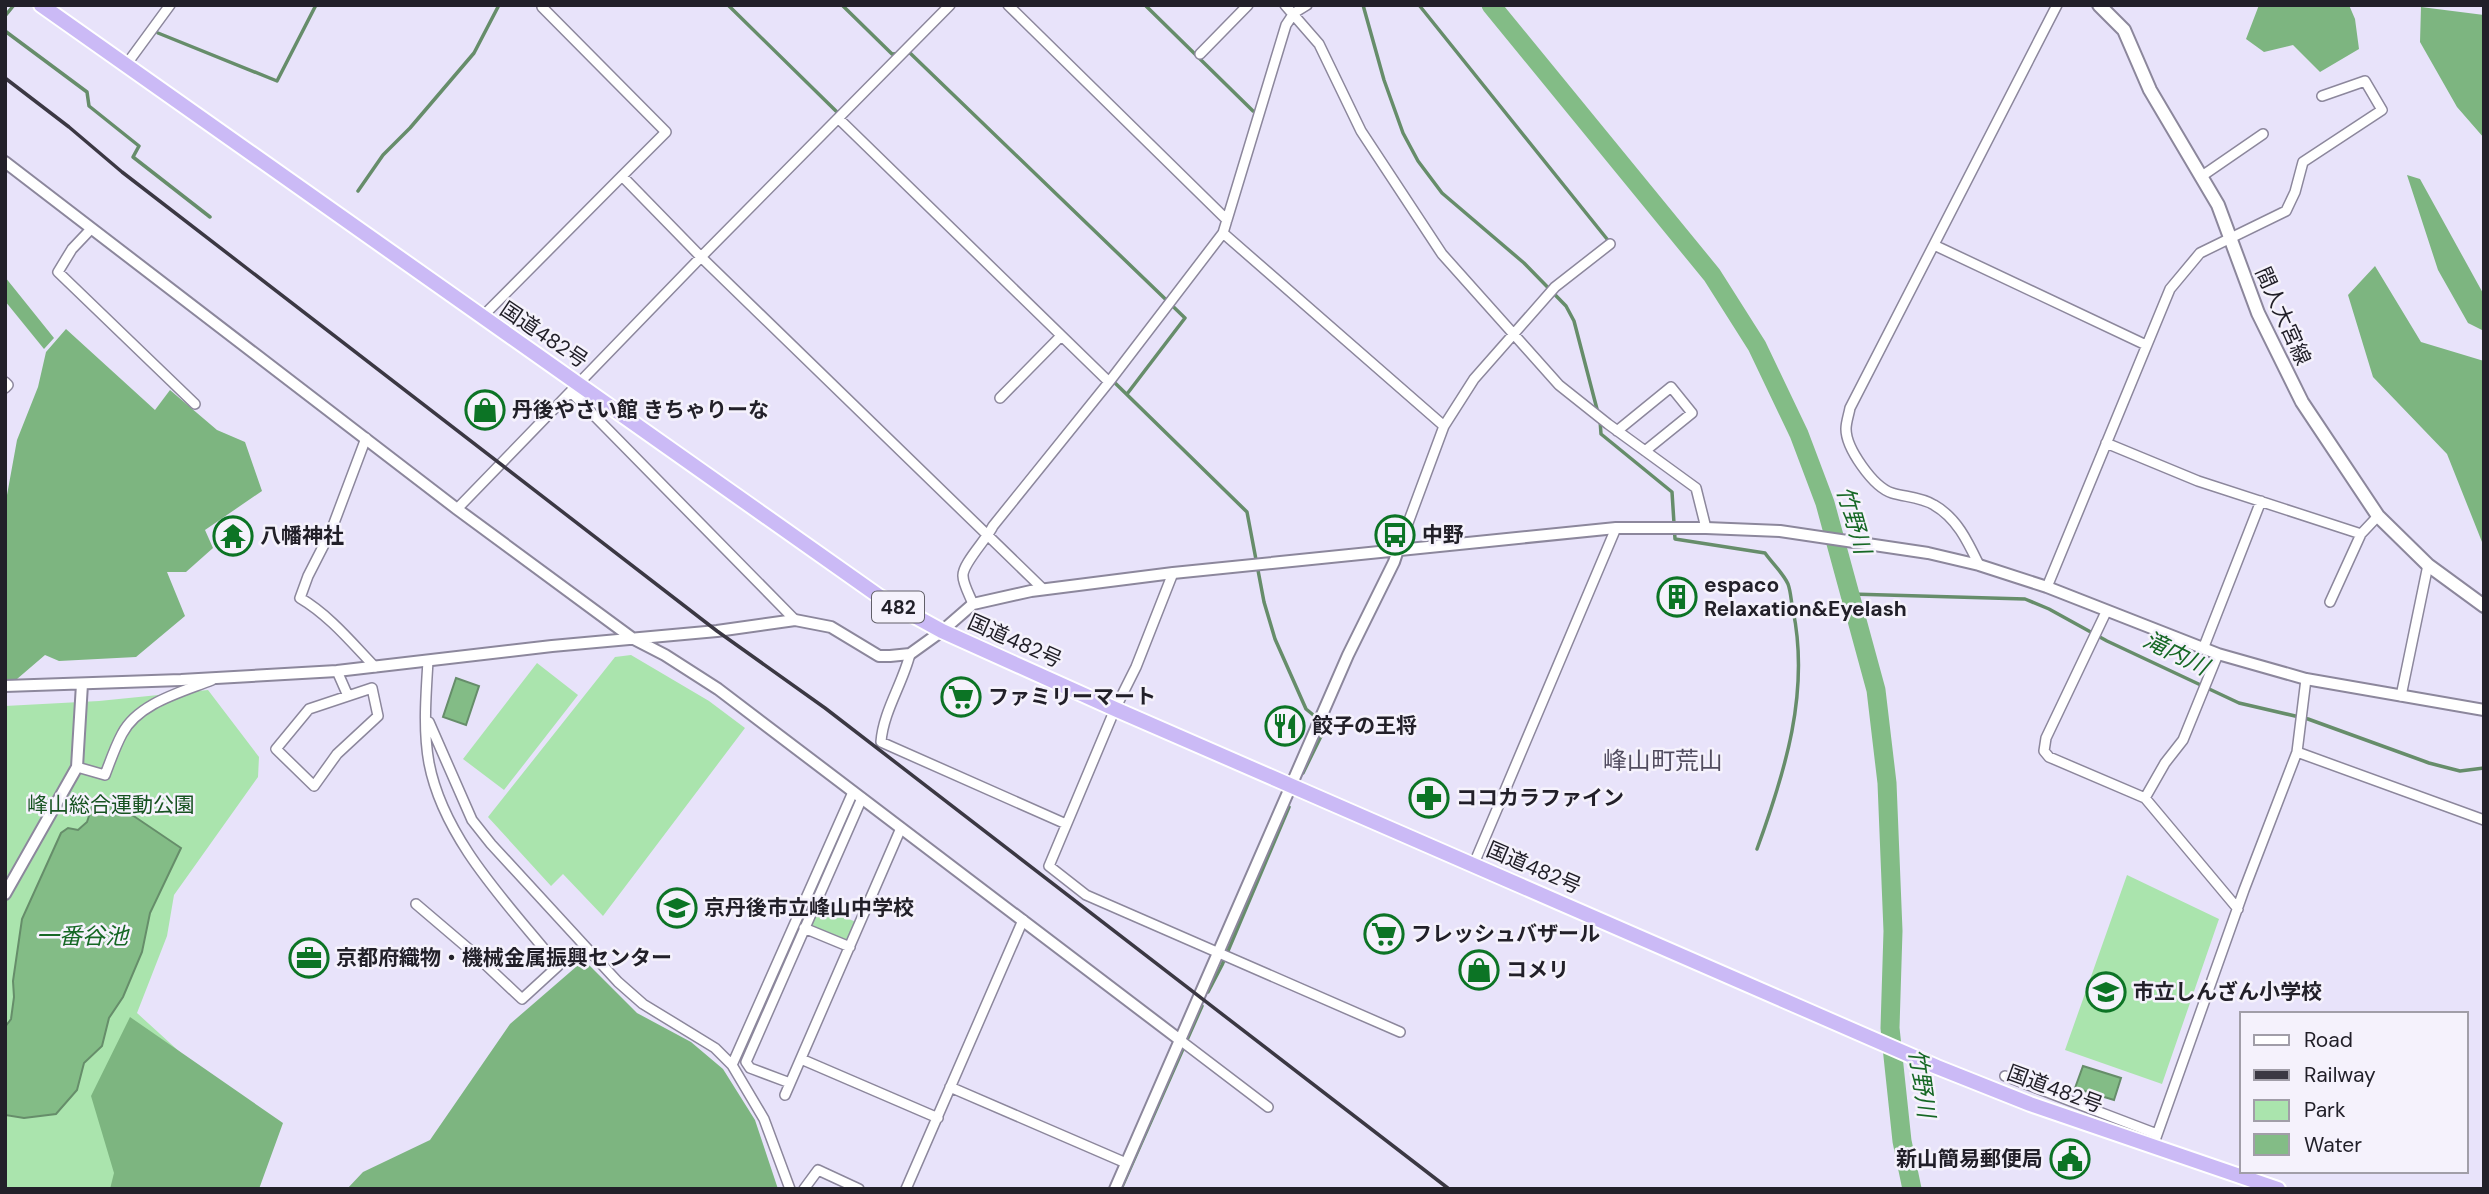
<svg xmlns="http://www.w3.org/2000/svg" width="2489" height="1194" viewBox="0 0 2489 1194" font-family="'DM Sans','Noto Sans JP',sans-serif">
  <style>
    .green { fill: #aae4ad }
    .forest { fill: #7db580 }
    .water { fill: #83bc86; stroke: #668d6a; stroke-width: 2 }
    .lines { fill: none; stroke-linecap: round; stroke-linejoin: round }
    .stream { stroke: #668d6a; stroke-width: 3.5 }
    .river { stroke: #83bc86; stroke-width: 19 }
    .minor-casing { stroke: #8c879c; stroke-width: 12 }
    .tertiary-casing { stroke: #8c879c; stroke-width: 14 }
    .secondary-casing { stroke: #8c879c; stroke-width: 16 }
    .trunk-casing { stroke: #fff; stroke-width: 18 }
    .minor { stroke: #fff; stroke-width: 9 }
    .tertiary { stroke: #fff; stroke-width: 10 }
    .secondary { stroke: #fff; stroke-width: 12 }
    .trunk { stroke: #cbbaf6; stroke-width: 14 }
    .rail { stroke: #3b3843; stroke-width: 3.5 }
    .labels { text-anchor: middle; dominant-baseline: central; stroke-width: 5; stroke-linejoin: round; paint-order: stroke }
    .shield { fill: #f5f2fc; stroke: #615f68; stroke-width: 2 }
    .shield-label { font-size: 19px; font-weight: bold; fill: #222029 }
    .street-label { font-size: 21px; fill: #222029; stroke: #f5f2fc }
    .poi-label { font-size: 21px; font-weight: bold; fill: #222029; stroke: #f5f2fc; text-anchor: start }
    .park-label { font-size: 21px; fill: #175321; stroke: #f5f2fc }
    .water-label { font-size: 23px; font-style: italic; fill: #166825; stroke: #f5f2fc }
    .quarter-label { font-size: 24px; fill: #514c5f; stroke: #f5f2fc }
  </style>
  <rect width="100%" height="100%" fill="#e8e3fa"/>
  <!-- green -->
  <path class="green" d="M631,655L709,701L745,728L603,916L563,874L551,886L488,817L615,657Z
    M537,663L578,695L504,790L463,759Z
    M208,690L259,757L258,777L174,895L167,936L137,1013L182,1054L201,1189H5V706L99,701Z
    M2127,875L2219,919L2162,1084L2065,1050Z
    M817,906L856,922L848,942L809,925Z"/>
  <!-- forest -->
  <path class="forest" d="M2259,5H2349L2355,19L2359,49L2320,72L2293,45L2264,52L2246,39Z
    M2421,7L2484,15V138L2457,107L2420,42Z
    M2407,175L2420,179L2484,295V331L2468,323L2438,270Z
    M2375,266L2421,342L2484,361V547L2447,454L2373,377L2348,295Z
    M5,277L54,338L44,349L5,301Z
    M66,329L155,410L170,390L217,430L245,442L262,491L205,530L213,548L186,572H167L185,616L136,657L59,661L45,655L17,679H5V506L17,440L38,387L46,352Z
    M584,960L637,1013L691,1042L723,1069L755,1120L778,1189H347L363,1172L430,1140L510,1024Z
    M130,1017L283,1123L259,1189H110L114,1173L91,1096Z"/>
  <!-- water -->
  <path class="water" d="M456,678L479,686L466,725L443,717Z
    M107,798L181,848L150,913L142,952L123,997L109,1018L102,1046L84,1063L77,1090L56,1114L24,1118L5,1115V1027L11,1019L14,997L13,981L22,919L61,833L68,828L78,830L87,822L92,807Z
    M2083,1066L2121,1078L2114,1100L2075,1088Z"/>
  <g class="lines">
    <!-- stream -->
    <path class="stream" d="M728,5L839,114
      M842,5L892,54L910,53L1185,318L1127,394
      M1145,5L1253,111
      M1363,5L1384,80L1403,133L1418,161L1442,193L1524,263L1566,306L1574,321L1598,413
      M1419,5L1607,239
      M5,16L14,5
      M5,31L87,92L89,106L139,146L133,157L210,217
      M158,33L277,81L316,5
      M358,191L383,155L410,128L474,53L499,5
      M1113,381L1247,512L1264,602L1275,639L1306,709L1317,718
      M1600,420L1601,434L1672,492L1675,539L1765,553C1772,563 1783,573 1788,584C1791,592 1791,602 1793,610C1810,692 1785,772 1757,849
      M1851,594L2025,599L2049,609L2107,641L2239,703L2308,719L2429,763L2460,771L2484,768
      M1303,773L1325,728L1322,724
      M1208,992L1222,965L1289,807
      M1121,1189L1202,1006"/>
    <!-- river -->
    <path class="river" d="M1491,5L1712,275L1757,346L1799,434L1825,503L1876,690L1887,783L1893,931L1890,1028L1902,1141L1912,1189"/>
    <!-- minor casing -->
    <g class="minor-casing">
      <path id="minor" d="M1008,5L1227,220
        M1285,5L1319,44L1361,131L1442,254L1559,385L1608,424L1696,488L1706,528
        M542,7L666,132L622,176L701,257L1043,589
        M1200,54L1248,5
        M126,65L170,5
        M839,119L1109,382
        M2202,176L2263,134
        M91,229L72,249L58,272L195,404
        M1223,233L1444,426
        M1934,245L2146,345
        M481,318L622,176
        M5,382L8,385L5,388
        M572,393L795,620
        M1000,398L1061,336
        M1617,431L1671,387L1692,413L1645,451
        M366,438L331,531L308,576L300,598C329,615 352,643 375,667
        M2106,443L2198,481L2361,534
        M457,509L701,257L950,5
        M1398,550L1444,426L1474,379L1555,287L1610,244
        M1979,565C1968,542 1957,518 1934,505C1921,497 1905,497 1892,493C1873,487 1846,448 1846,429C1846,422 1849,414 1850,408L2057,5
        M1173,573L1136,667L1115,709L1049,866L1086,895L1400,1032
        M2047,587L2170,289L2200,253L2286,211L2295,192L2303,162L2382,110L2365,81L2322,96
        M2330,602L2361,534L2378,516
        M973,604C970,596 963,584 963,576C962,564 987,539 993,526L1109,382L1223,233L1286,25L1294,13L1307,5
        M2106,612L2046,738L2044,751L2049,757L2145,798L2238,909
        M2203,649L2261,501
        M910,654C903,683 883,712 881,742L1066,824
        M337,671L348,696
        M372,688L378,716L337,754L314,786L276,749L309,709Z
        M2401,696L2428,565
        M429,722L472,820L491,844L618,982L643,1004L715,1048L732,1065
        M2297,752L2306,679
        M77,767L105,775C110,762 115,747 122,734C138,703 182,692 212,680
        M2145,798L2165,763L2183,740L2218,654
        M1473,866L1616,528
        M416,904L470,950L522,999L558,966C510,906 444,841 429,763C423,730 426,694 428,661
        M804,928L850,947
        M1180,1040L1268,1107
        M801,1059L938,1118
        M2005,1076L2157,1134
        M790,1083L750,1068L746,1062L862,798
        M950,1087L1126,1163
        M785,1095L901,828
        M2153,1146L2244,890L2297,752L2484,820
        M790,1189L764,1119L732,1065L853,792
        M804,1189L818,1170L859,1189
        M906,1189L1023,920"/>
    </g>
    <!-- tertiary casing -->
    <g class="tertiary-casing">
      <path id="tertiary" d="M5,162L457,509L632,638L665,655L718,689L1180,1040
        M5,686L181,680L337,671L552,646L717,631L795,620L831,627L879,656H890L910,654L942,631L973,604L1031,591L1173,573L1616,528H1706L1780,531L1928,553L1979,565L2047,587L2218,654L2306,679L2484,710
        M5,894L77,767L82,684
        M1115,1189L1348,655L1394,562L1398,550"/>
    </g>
    <!-- secondary casing -->
    <g class="secondary-casing">
      <path id="secondary" d="M2099,5L2124,30L2150,90L2218,205L2258,313L2302,402L2378,516L2428,565L2484,606"/>
    </g>
    <!-- trunk casing -->
    <g class="trunk-casing">
      <path id="trunk" d="M41,5L880,597L942,631L1115,709L1937,1067L2030,1104L2278,1189"/>
    </g>
    <!-- minor -->
    <use href="#minor" class="minor"/>
    <!-- tertiary -->
    <use href="#tertiary" class="tertiary"/>
    <!-- secondary -->
    <use href="#secondary" class="secondary"/>
    <!-- trunk -->
    <use href="#trunk" class="trunk"/>
    <!-- rail -->
    <path class="rail" d="M5,78L69,127L122,172L717,631L825,708L1449,1189"/>
  </g>
  <!-- icons -->
  <defs>
    <g id="shop-ring" transform="scale(2.0125)"><circle r="9.5" fill="#f5f2fc" stroke="#0c7425" stroke-width="1.5"/><path d="M-5-2.5h2.3a2.7 3.5 0 0 1 5.4 0H5L5.5 6h-11ZM-1.5-2.5h3a1.5 2.3 0 0 0-3 0Z" fill="#0c7425"/></g>
    <g id="bus-ring" transform="scale(2.0125)"><circle r="9.5" fill="#f5f2fc" stroke="#0c7425" stroke-width="1.5"/><path d="M-5-6H5V4H4V6H2V4H-2V6H-4V4H-5ZM-3.5-4V0h7V-4ZM-3.5 1.2v1.5H-2V1.2ZM2 1.2v1.5H3.5V1.2Z" fill="#0c7425"/></g>
    <g id="temple-ring" transform="scale(2.0125)"><circle r="9.5" fill="#f5f2fc" stroke="#0c7425" stroke-width="1.5"/><path d="M0-6L5-2H3V0L6.5 2.5H4V6H1.5V3h-3V6H-4V2.5H-6.5L-3 0V-2H-5Z" fill="#0c7425"/></g>
    <g id="building-ring" transform="scale(2.0125)"><circle r="9.5" fill="#f5f2fc" stroke="#0c7425" stroke-width="1.5"/><path d="M-4-6H4V6H1V3H-1V6H-4ZM-2.5-4.3h1.7v1.8h-1.7ZM.8-4.3h1.7v1.8H.8ZM-2.5-1h1.7V.8h-1.7ZM.8-1h1.7V.8H.8Z" fill="#0c7425"/></g>
    <g id="supermarket-ring" transform="scale(2.0125)"><circle r="9.5" fill="#f5f2fc" stroke="#0c7425" stroke-width="1.5"/><path d="M-6-5.5h2.5l.6 2H6L4.5 2H-2.5L-4.4-4H-6ZM-1.5 3.2a1.3 1.3 0 1 0 .1 0ZM3 3.2a1.3 1.3 0 1 0 .1 0Z" fill="#0c7425"/></g>
    <g id="restaurant-ring" transform="scale(2.0125)"><circle r="9.5" fill="#f5f2fc" stroke="#0c7425" stroke-width="1.5"/><path d="M-5-6h1v4h1v-4h1v4h1v-4h1v5L-1.5 .5V6h-2V.5L-5-1ZM5-6V6H3V1.5H1.5Q1.5-4 5-6Z" fill="#0c7425"/></g>
    <g id="pharmacy-ring" transform="scale(2.0125)"><circle r="9.5" fill="#f5f2fc" stroke="#0c7425" stroke-width="1.5"/><path d="M-2-6h4v4h4v4h-4v4h-4v-4h-4v-4h4Z" fill="#0c7425"/></g>
    <g id="school-ring" transform="scale(2.0125)"><circle r="9.5" fill="#f5f2fc" stroke="#0c7425" stroke-width="1.5"/><path d="M0-5L7-2L0 1L-7-2ZM-4 1L0 2.5L4 1V4Q0 6-4 4Z" fill="#0c7425"/></g>
    <g id="office-ring" transform="scale(2.0125)"><circle r="9.5" fill="#f5f2fc" stroke="#0c7425" stroke-width="1.5"/><path d="M-6-3h4V-5.5h4V-3h4V5H-6ZM-1-4.5V-3h2v-1.5ZM-6 0V1H6V0Z" fill="#0c7425"/></g>
    <g id="civic-ring" transform="scale(2.0125)"><circle r="9.5" fill="#f5f2fc" stroke="#0c7425" stroke-width="1.5"/><path d="M-.6-6.5H3V-4.5H.6V-3L4-1V1h2V6H-6V1h2V-1L-.6-3ZM-1.2 2.5V6h2.4V2.5Z" fill="#0c7425"/></g>
  </defs>
  <g fill-rule="evenodd">
    <use href="#shop-ring" x="485" y="410"/>
    <use href="#bus-ring" x="1395" y="535"/>
    <use href="#temple-ring" x="233" y="536"/>
    <use href="#building-ring" x="1677" y="597"/>
    <use href="#supermarket-ring" x="961" y="697"/>
    <use href="#restaurant-ring" x="1285" y="726"/>
    <use href="#pharmacy-ring" x="1429" y="798"/>
    <use href="#school-ring" x="677" y="908"/>
    <use href="#supermarket-ring" x="1384" y="934"/>
    <use href="#office-ring" x="309" y="958"/>
    <use href="#shop-ring" x="1479" y="970"/>
    <use href="#school-ring" x="2106" y="992"/>
    <use href="#civic-ring" x="2070" y="1159"/>
  </g>
  <g class="labels">
    <!-- shield labels -->
    <rect class="shield" x="872" y="591.5" width="52" height="31" rx="5"/>
    <g class="shield-label">
      <text x="898" y="607">482</text>
    </g>
    <!-- street labels -->
    <g class="street-label">
      <text transform="translate(2283 316) rotate(66)">間人大宮線</text>
      <text transform="translate(544 335) rotate(34)">国道482号</text>
      <text transform="translate(1015 641) rotate(24)">国道482号</text>
      <text transform="translate(1534 868) rotate(23)">国道482号</text>
      <text transform="translate(2055 1089) rotate(20)">国道482号</text>
    </g>
    <!-- poi labels -->
    <g class="poi-label">
      <text x="512" y="410">丹後やさい館 きちゃりーな</text>
      <text x="1422" y="535">中野</text>
      <text x="260" y="536">八幡神社</text>
      <text x="1704" y="585">espaco<tspan x="1704" dy="24">Relaxation&amp;Eyelash</tspan></text>
      <text x="988" y="697">ファミリーマート</text>
      <text x="1312" y="726">餃子の王将</text>
      <text x="1456" y="798">ココカラファイン</text>
      <text x="704" y="908">京丹後市立峰山中学校</text>
      <text x="1411" y="934">フレッシュバザール</text>
      <text x="336" y="958">京都府織物・機械金属振興センター</text>
      <text x="1506" y="970">コメリ</text>
      <text x="2133" y="992">市立しんざん小学校</text>
      <text x="2043" y="1159" text-anchor="end">新山簡易郵便局</text>
    </g>
    <!-- park labels -->
    <g class="park-label">
      <text x="111" y="805">峰山総合運動公園</text>
    </g>
    <!-- water labels -->
    <g class="water-label">
      <text transform="translate(1854 520) rotate(74)">竹野川</text>
      <text transform="translate(2176 653) rotate(26)">滝内川</text>
      <text x="82" y="936">一番谷池</text>
      <text transform="translate(1922 1083) rotate(82)">竹野川</text>
    </g>
    <!-- quarter labels -->
    <g class="quarter-label">
      <text x="1663" y="760">峰山町荒山</text>
    </g>
  </g>
  <!-- border -->
  <rect width="2489" height="1194" fill="none" stroke="#222029" stroke-width="14"/>
  <!-- legend -->
  <rect x="2240" y="1012" width="228" height="161" fill="#f5f2fc" stroke="#a19ea8" stroke-width="2"/>
  <rect x="2254" y="1035" width="35" height="10" fill="#ffffff" stroke="#a19ea8" stroke-width="2"/>
  <text x="2304" y="1047" font-size="21" fill="#222029">Road</text>
  <rect x="2254" y="1070" width="35" height="10" fill="#3b3843" stroke="#a19ea8" stroke-width="2"/>
  <text x="2304" y="1082" font-size="21" fill="#222029">Railway</text>
  <rect x="2254" y="1100" width="35" height="21" fill="#aae4ad" stroke="#a19ea8" stroke-width="2"/>
  <text x="2304" y="1117" font-size="21" fill="#222029">Park</text>
  <rect x="2254" y="1134" width="35" height="21" fill="#83bc86" stroke="#a19ea8" stroke-width="2"/>
  <text x="2304" y="1152" font-size="21" fill="#222029">Water</text>
</svg>
